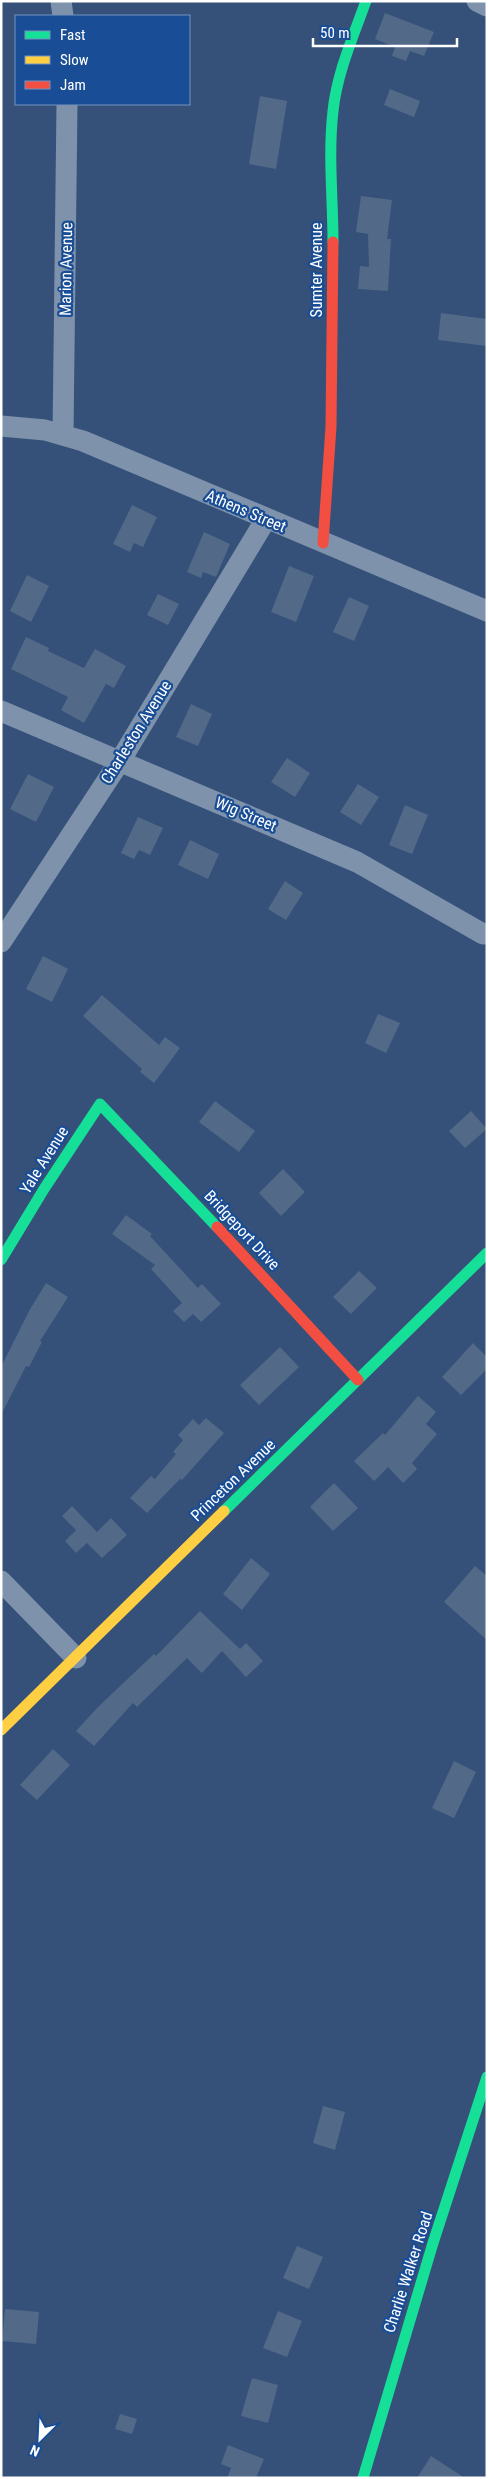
<svg xmlns="http://www.w3.org/2000/svg" width="488" height="2479" viewBox="0 0 488 2479" font-family="'Roboto Condensed',sans-serif">
  <style>
    .building { fill: #526988 }
    .lines { fill: none; stroke-linecap: round; stroke-linejoin: round }
    .street { stroke: #7e92ab; stroke-width: 21 }
    .fast { stroke: #16e098; stroke-width: 11 }
    .slow { stroke: #ffcf43; stroke-width: 11 }
    .jam { stroke: #f24e42; stroke-width: 11 }
    .labels { text-anchor: middle; dominant-baseline: central; stroke-width: 4.5; stroke-linejoin: round; paint-order: stroke }
    .street-label { font-size: 16px; fill: #fff; stroke: #194d95 }
  </style>
  <rect width="100%" height="100%" fill="#355179"/>
  <!-- building -->
  <path class="building" d="M385,13L434,32L424,56L410,51L406,61L392,56L395,47L375,39Z
    M390,89L420,101L414,117L384,105Z
    M260,96L287,101L276,169L249,164Z
    M361,196L392,200L387,239H391L388,291L358,289L360,266L369,267L368,234L356,232Z
    M441,313L487,319V346L438,340Z
    M132,505L157,517L143,547L134,543L130,552L113,544Z
    M204,532L230,544L216,577L203,572L201,578L187,572Z
    M289,566L314,576L296,622L271,612Z
    M27,575L49,586L31,622L10,611Z
    M158,594L179,604L168,625L147,615Z
    M349,597L369,606L354,641L333,632Z
    M26,637L49,648L48,651L84,668L95,649L126,666L114,688L106,684L84,723L61,710L68,697L11,669Z
    M191,704L212,714L198,746L176,737Z
    M287,758L310,773L295,797L271,782Z
    M28,774L54,787L36,822L10,809Z
    M358,784L379,797L361,825L340,812Z
    M405,805L428,815L412,854L389,845Z
    M138,817L163,828L150,855L139,850L134,859L121,853Z
    M190,840L219,854L208,879L178,865Z
    M285,881L303,893L286,920L268,909Z
    M43,956L68,969L52,1002L26,989Z
    M102,995L159,1045L165,1037L180,1048L154,1083L140,1072L142,1069L83,1016Z
    M378,1014L400,1023L386,1053L365,1043Z
    M215,1101L255,1131L239,1152L199,1122Z
    M471,1111L487,1129L465,1148L449,1131Z
    M283,1169L305,1192L281,1216L259,1193Z
    M126,1215L152,1234L150,1236L198,1288L202,1284L221,1304L201,1322L193,1314L184,1322L173,1311L182,1303L151,1269L155,1265L112,1234Z
    M359,1271L377,1288L351,1314L333,1297Z
    M46,1283L68,1297L40,1341L42,1342L29,1367L26,1366L1,1415V1367L29,1311Z
    M473,1343L487,1357V1369L461,1395L442,1377Z
    M280,1347L299,1367L259,1405L240,1385Z
    M418,1396L436,1412L426,1424L437,1434L412,1463L417,1469L403,1483L388,1467L374,1481L354,1461L383,1433L385,1435Z
    M206,1418L224,1433L182,1480L180,1479L147,1513L130,1498L151,1476L155,1479L176,1454L173,1452L183,1440L178,1435L193,1419L199,1425Z
    M334,1483L358,1508L333,1531L310,1507Z
    M72,1506L97,1532L111,1518L127,1535L102,1558L87,1543L76,1553L65,1541L76,1530L62,1516Z
    M251,1558L270,1574L242,1610L223,1594Z
    M475,1566L487,1576V1640L444,1602Z
    M200,1611L240,1649L246,1643L263,1661L246,1677L222,1651L202,1673L187,1658L137,1707L133,1703L94,1746L76,1731L98,1707L154,1654L156,1656Z
    M53,1749L70,1765L37,1800L20,1785Z
    M454,1761L476,1772L454,1818L432,1808Z
    M323,2106L345,2112L335,2150L313,2143Z
    M297,2246L323,2257L309,2289L283,2278Z
    M5,2309L39,2312L36,2344L2,2341Z
    M278,2311L302,2321L287,2357L263,2348Z
    M252,2378L278,2385L268,2423L241,2416Z
    M120,2414L137,2419L132,2434L115,2429Z
    M228,2445L264,2459L256,2478H227L231,2468L221,2464Z
    M431,2456L465,2478H417Z"/>
  <g class="lines">
    <!-- street -->
    <path class="street" d="M61,1L63,16
      M477,1L487,6
      M1,426L45,430L83,441L487,611
      M63,435L67,104
      M1,711L357,862L483,934
      M1,942L120,761L266,519
      M1,1581L76,1658"/>
    <!-- fast -->
    <path class="fast" d="M333,242C333,199 328,155 333,111C337,73 353,37 366,1
      M1,1260L44,1189L100,1104L217,1227
      M224,1511L487,1253
      M363,2478L433,2243L487,2077"/>
    <!-- slow -->
    <path class="slow" d="M1,1730L224,1511"/>
    <!-- jam -->
    <path class="jam" d="M323,543L331,427L333,242
      M217,1227L358,1380"/>
  </g>
  <g class="labels">
    <!-- street labels -->
    <g class="street-label">
      <text transform="translate(66 269) rotate(-89)">Marion Avenue</text>
      <text transform="translate(316 270) rotate(-90)">Sumter Avenue</text>
      <text transform="translate(246 511) rotate(23)">Athens Street</text>
      <text transform="translate(136 732) rotate(-58)">Charleston Avenue</text>
      <text transform="translate(246 814) rotate(23)">Wig Street</text>
      <text transform="translate(44 1160) rotate(-58)">Yale Avenue</text>
      <text transform="translate(242 1230) rotate(47)">Bridgeport Drive</text>
      <text transform="translate(233 1480) rotate(-44)">Princeton Avenue</text>
      <text transform="translate(408 2272) rotate(-72)">Charlie Walker Road</text>
    </g>
  </g>
  <!-- border -->
  <rect width="488" height="2479" fill="none" stroke="#ffffff" stroke-width="5"/>
  <!-- legend -->
  <rect x="15" y="15" width="175" height="90" fill="#194d95" stroke="#7594bf"/>
  <rect x="25" y="31" width="25" height="8" fill="#16e098" stroke="#7594bf"/>
  <text x="60" y="40" font-size="15" fill="#ffffff">Fast</text>
  <rect x="25" y="56" width="25" height="8" fill="#ffcf43" stroke="#7594bf"/>
  <text x="60" y="65" font-size="15" fill="#ffffff">Slow</text>
  <rect x="25" y="81" width="25" height="8" fill="#f24e42" stroke="#7594bf"/>
  <text x="60" y="90" font-size="15" fill="#ffffff">Jam</text>
  <!-- north arrow -->
  <g transform="translate(40 2439) rotate(204)" stroke="#194d95" stroke-width="4" paint-order="stroke">
  <path d="M0-4L9 19L0 12L-9 19Z" fill="#ffffff"/>
  <text y="-8" font-size="14" font-weight="bold" text-anchor="middle" fill="#ffffff">N</text>
  </g>
  <!-- scale -->
  <path d="M313 38v8h144v-8" fill="none" stroke="#ffffff" stroke-width="2.5"/>
  <text x="320" y="38" font-size="15" fill="#ffffff" stroke="#194d95" stroke-width="4" paint-order="stroke">50 m</text>
</svg>
